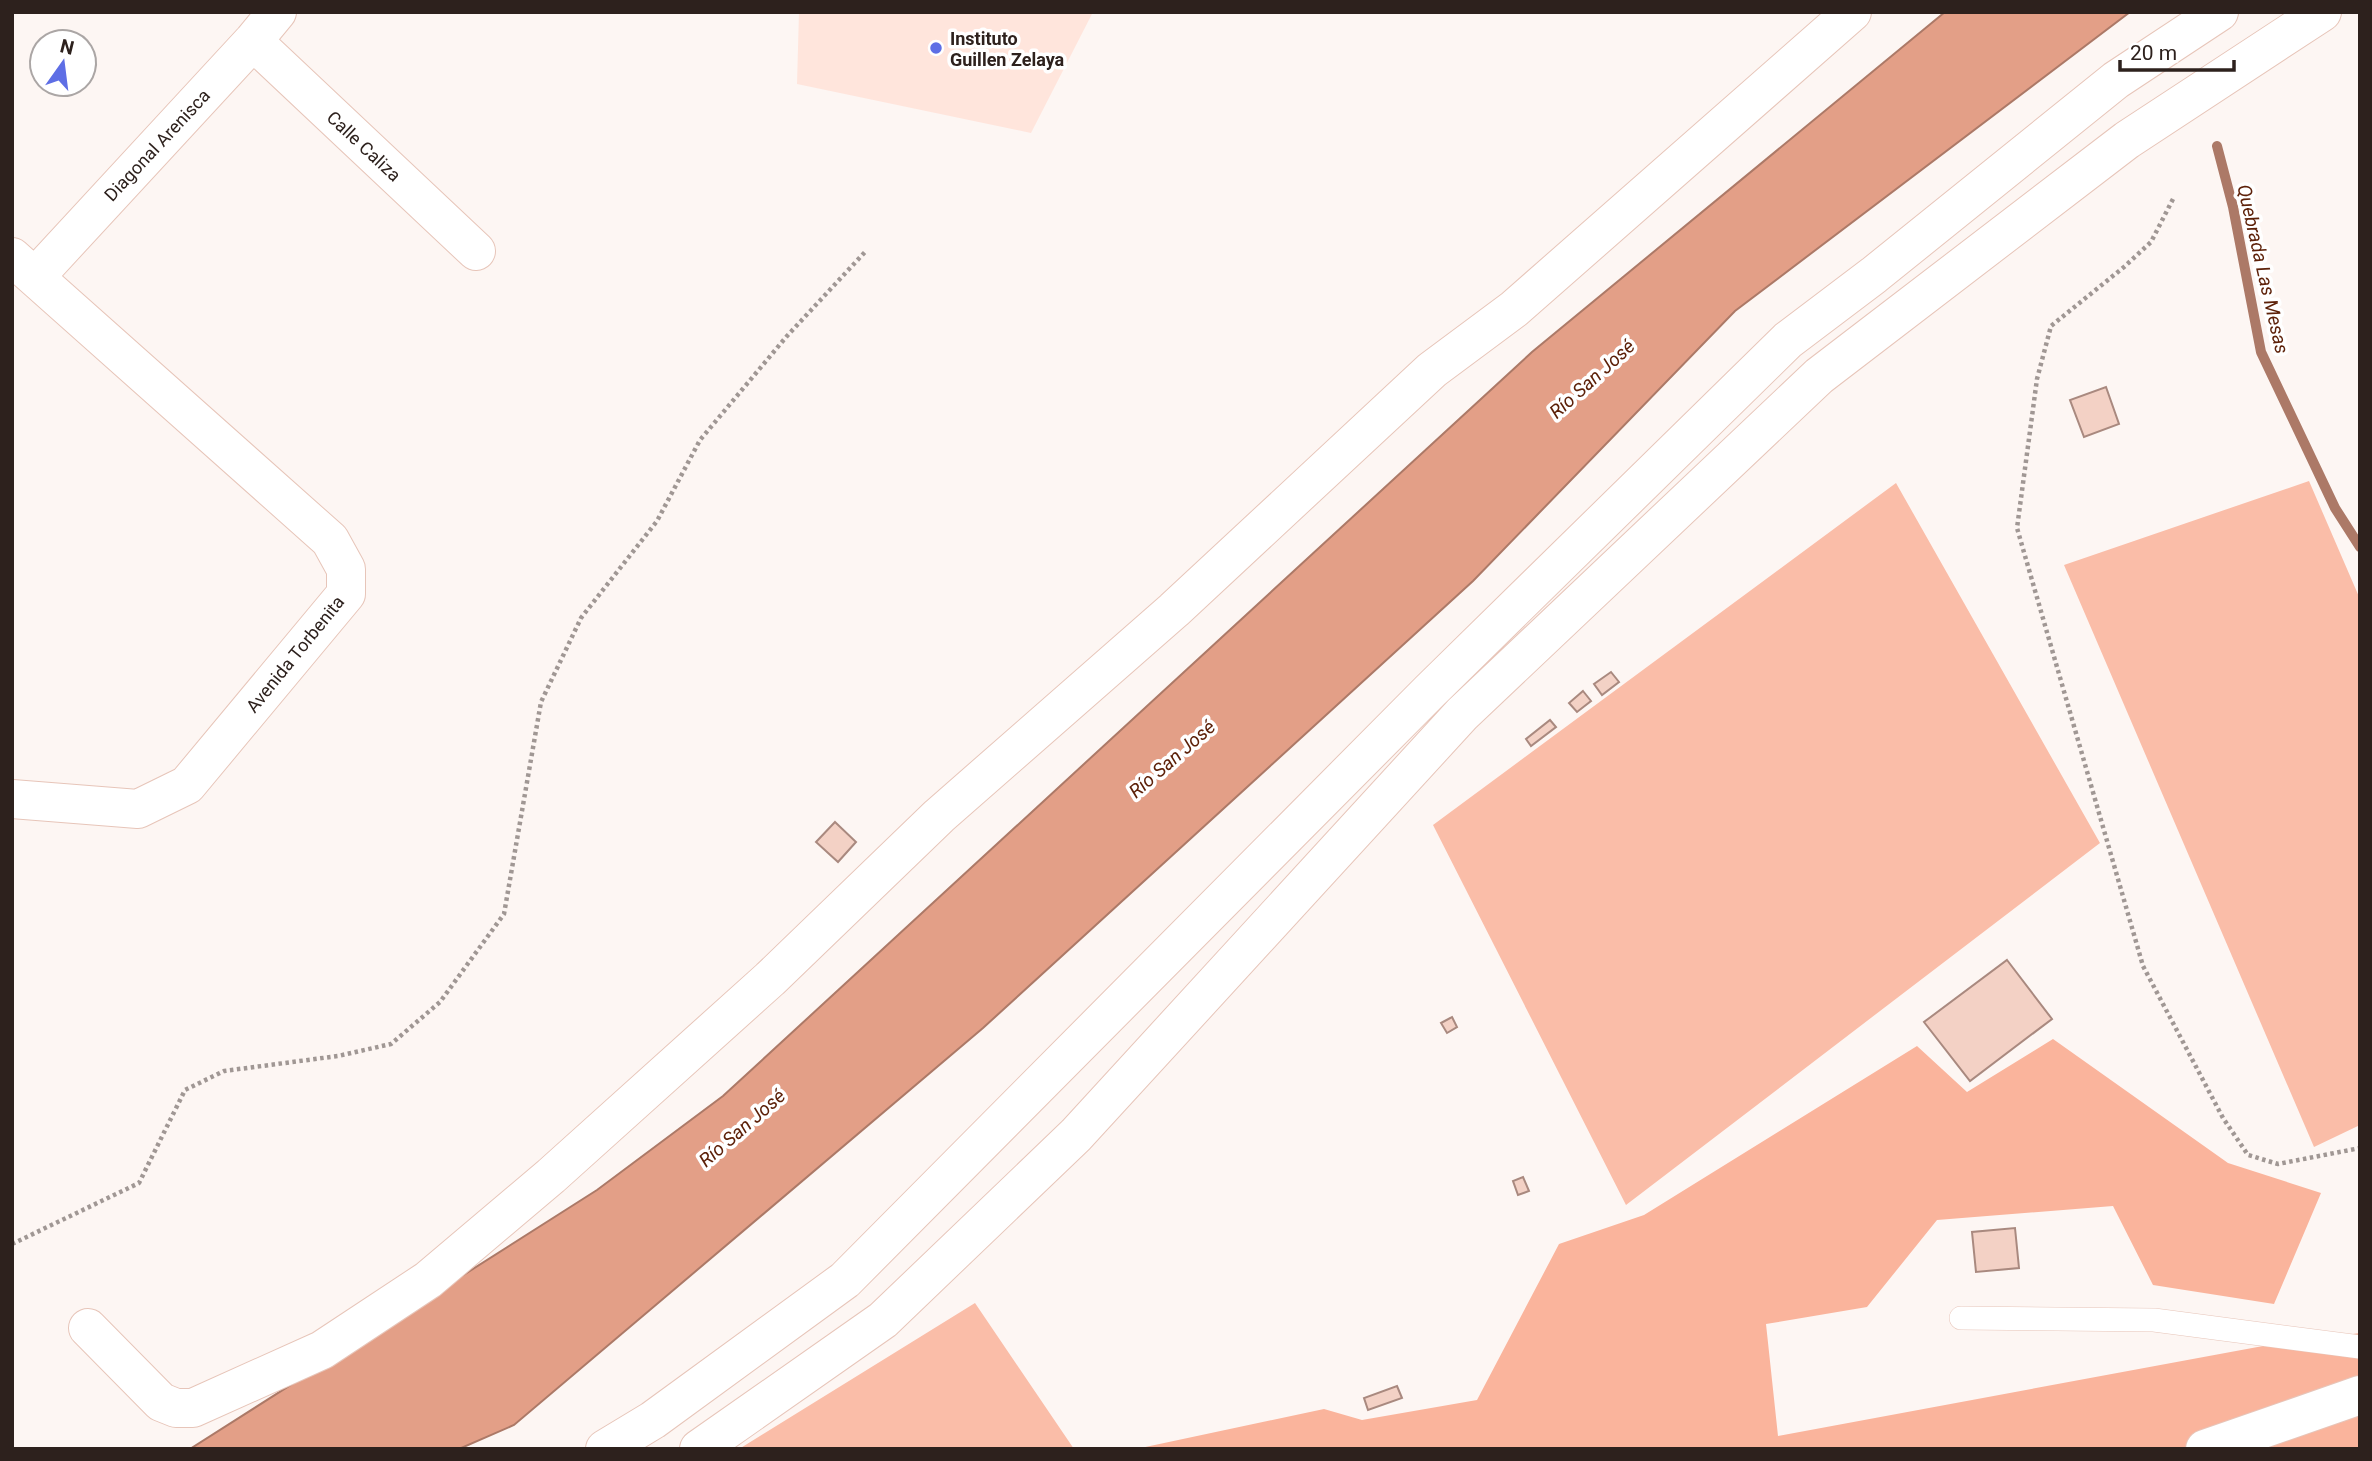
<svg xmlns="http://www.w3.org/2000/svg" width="2372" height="1461" viewBox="0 0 2372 1461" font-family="Roboto,sans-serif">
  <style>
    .built { fill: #ffe5dc }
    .green { fill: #fabda8 }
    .forest { fill: #fab49c }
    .water { fill: #e39f87; stroke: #ac7967; stroke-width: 2 }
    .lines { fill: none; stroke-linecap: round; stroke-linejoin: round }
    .stream { stroke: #ac7967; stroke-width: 10 }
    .building { fill: #f3d1c5; stroke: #a9897f; stroke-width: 2 }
    .service-casing { stroke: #e7c5b9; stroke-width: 24 }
    .minor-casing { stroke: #e7c5b9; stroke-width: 40 }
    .primary-casing { stroke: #e7c5b9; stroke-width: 40 }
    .path { stroke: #a09794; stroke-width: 4.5; stroke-dasharray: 3.5 3.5; stroke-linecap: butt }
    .service { stroke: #fff; stroke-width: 23 }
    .minor { stroke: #fff; stroke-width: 38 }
    .primary { stroke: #fff; stroke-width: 38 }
    .poi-dot { fill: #5e6ee5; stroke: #fff; stroke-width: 2.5 }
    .labels { text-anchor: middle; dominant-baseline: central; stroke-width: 7; stroke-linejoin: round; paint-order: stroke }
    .poi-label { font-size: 18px; font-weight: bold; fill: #2d211d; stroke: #fff; text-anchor: start }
    .street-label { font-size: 18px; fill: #2d211d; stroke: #fff }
    .water-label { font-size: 19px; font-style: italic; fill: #5d2109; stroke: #fff }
  </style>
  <rect width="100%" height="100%" fill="#fdf6f3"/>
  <!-- built -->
  <path class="built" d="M799,12H1093L1031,133L797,84Z"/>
  <!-- green -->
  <path class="green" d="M2309,481L2360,599V1125L2314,1147L2064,565Z
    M1896,483L2100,843L1626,1205L1433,825Z
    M975,1303L1074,1449H739Z"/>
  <!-- forest -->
  <path class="forest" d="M2053,1039L2228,1163L2321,1193L2274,1304L2153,1285L2113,1206L1937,1220L1867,1307L1766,1324L1778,1436L2263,1346L2360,1333V1449H1136L1324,1409L1362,1420L1477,1400L1559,1244L1644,1215L1917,1046L1967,1092Z"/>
  <!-- water -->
  <path class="water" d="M1945,12H2130L1735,311L1473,581L983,1028L514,1425L459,1449H190L597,1190L723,1096L1532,352Z"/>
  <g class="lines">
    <!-- stream -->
    <path class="stream" d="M2217,146L2233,207L2261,352L2335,508L2360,547"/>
  </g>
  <!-- building -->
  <path class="building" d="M2106,387L2119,424L2084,437L2070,400Z
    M1611,672L1619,682L1602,695L1594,684Z
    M1583,691L1591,701L1577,712L1569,703Z
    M1550,720L1556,727L1531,746L1526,739Z
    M835,822L856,842L838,862L816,842Z
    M2007,960L2052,1019L1970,1081L1924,1022Z
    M1452,1017L1457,1027L1447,1033L1441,1023Z
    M1523,1177L1529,1191L1518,1195L1513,1181Z
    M2015,1228L2019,1268L1976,1272L1972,1232Z
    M1397,1386L1402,1398L1368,1410L1364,1398Z"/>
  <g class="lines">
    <!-- service casing -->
    <g class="service-casing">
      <path id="service" d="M1961,1318L2154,1320L2360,1347"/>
    </g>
    <!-- minor casing -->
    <g class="minor-casing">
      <path id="minor" d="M253,41L476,251
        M12,257L330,540L346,569V594L187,785L138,809L12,799
        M35,277L253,41L277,12
        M88,1328L161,1402L176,1408H193L322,1350L428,1280L551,1176L770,979L939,816L1174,610L1432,370L1514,309L1852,12
        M2205,1449L2360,1395"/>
    </g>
    <!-- primary casing -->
    <g class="primary-casing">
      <path id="primary" d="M605,1449L653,1420L845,1280L1430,691L1788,340L1874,275L2116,80L2219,12
        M699,1449L883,1320L1076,1135L1462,714L1819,376L2127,140L2322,12"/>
    </g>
    <!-- path -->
    <path class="path" d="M2173,199L2151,242L2124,267L2051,326L2037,379L2017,528L2143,966L2223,1118L2248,1155L2278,1164L2360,1148
      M12,1244L139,1183L185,1090L224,1071L338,1056L391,1044L440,1002L504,914L541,702L581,618L657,521L700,440L787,336L865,252"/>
    <!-- service -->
    <use href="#service" class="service"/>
    <!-- minor -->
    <use href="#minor" class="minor"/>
    <!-- primary -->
    <use href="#primary" class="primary"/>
  </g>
  <!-- markers -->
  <circle class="poi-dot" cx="936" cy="48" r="7"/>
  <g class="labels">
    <!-- poi labels -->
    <g class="poi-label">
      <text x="950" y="38">Instituto<tspan x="950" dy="21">Guillen Zelaya</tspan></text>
    </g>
    <!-- street labels -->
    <g class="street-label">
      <text transform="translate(157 145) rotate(-47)">Diagonal Arenisca</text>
      <text transform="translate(364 146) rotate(43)">Calle Caliza</text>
      <text transform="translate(295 654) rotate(-51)">Avenida Torbenita</text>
    </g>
    <!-- water labels -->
    <g class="water-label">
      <text transform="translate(2263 269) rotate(77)">Quebrada Las Mesas</text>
      <text transform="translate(1592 379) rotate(-42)">Río San José</text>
      <text transform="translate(1172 759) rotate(-41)">Río San José</text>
      <text transform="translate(742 1128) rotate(-41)">Río San José</text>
    </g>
  </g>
  <!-- border -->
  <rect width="2372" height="1461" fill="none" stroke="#2d211d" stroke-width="28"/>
  <!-- north arrow -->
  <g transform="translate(63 63) rotate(14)"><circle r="33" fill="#ffffff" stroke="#aba6a5" stroke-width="2"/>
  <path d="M0-5L12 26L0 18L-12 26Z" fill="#5e6ee5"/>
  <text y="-10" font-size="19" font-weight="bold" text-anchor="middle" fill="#2d211d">N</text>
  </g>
  <!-- scale -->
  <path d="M2120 60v10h114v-10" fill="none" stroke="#2d211d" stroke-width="3.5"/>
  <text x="2130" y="60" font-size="21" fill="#2d211d" stroke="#ffffff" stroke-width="5" paint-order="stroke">20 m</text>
</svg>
